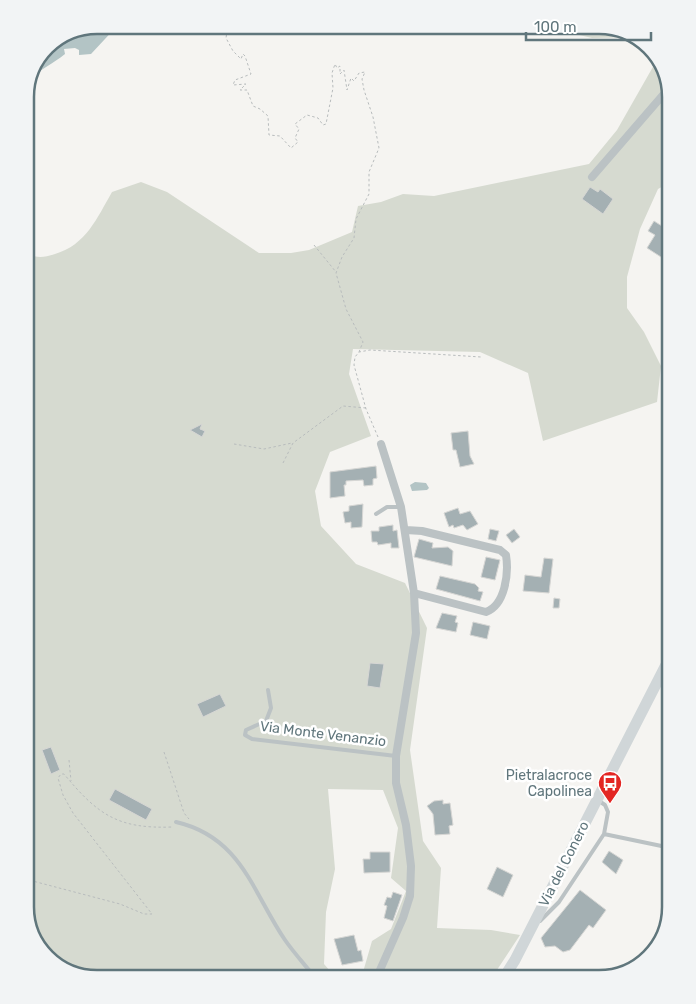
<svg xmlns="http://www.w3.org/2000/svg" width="696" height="1004" viewBox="0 0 696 1004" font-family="Rubik,sans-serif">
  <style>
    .green { fill: #d6dad0 }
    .water { fill: #b3c4c5 }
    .building { fill: #a4b0b3; stroke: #d6d6d4 }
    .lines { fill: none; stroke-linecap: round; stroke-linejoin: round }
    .path { stroke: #b8bcbd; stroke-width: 1; stroke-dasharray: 2.5 2.5; stroke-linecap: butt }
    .service { stroke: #bbc2c4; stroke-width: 4 }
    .minor { stroke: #bbc2c4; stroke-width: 8 }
    .secondary { stroke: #d0d6d8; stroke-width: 11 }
    .labels { text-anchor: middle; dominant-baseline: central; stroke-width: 5; stroke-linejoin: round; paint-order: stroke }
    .street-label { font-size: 14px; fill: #60767c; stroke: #fff }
    .poi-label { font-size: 14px; fill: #60767c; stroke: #fff; text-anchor: end }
    .rim { fill: none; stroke: #60767c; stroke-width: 2.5 }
  </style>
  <rect width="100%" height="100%" fill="#f5f4f1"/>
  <!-- green -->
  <path class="green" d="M537,25H604L638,37L592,38Z
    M658,58L662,61L671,97V182L658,189L640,229L627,277V308L644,332L661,366L657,402L543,441L528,373L480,352L353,349L349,374L371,436L330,452L315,491L321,526L356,564L405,583L427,628L410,750L423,841L441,868L437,928L491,930L520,935L491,979H361L372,941L391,929L406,891L391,878L398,828L383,790L328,789L335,869L326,912L324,964L337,979H92L61,969L34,943L25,907V253C37,258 42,258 55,254C86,245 97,218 112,192L141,182L167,192L259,253H291L309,250L352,232L358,206L381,202L403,194L434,196L589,164L617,130Z"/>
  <!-- water -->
  <path class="water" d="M97,25H118L91,54L79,55V50L75,48L64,49L65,54C53,64 41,68 31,79L49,43Z
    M415,482L426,483L429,488L427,490L412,491L410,485Z"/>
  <!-- building -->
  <path class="building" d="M590,187L598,192L600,189L613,199L603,214L582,199Z
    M654,221L668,230L666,232L671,235V242L661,257L647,248L655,235L648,231Z
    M202,424L200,429L205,431L202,437L190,430Z
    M468,431L470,456L474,464L460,467L456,450H453L451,433Z
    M376,466L377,478L373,479V485L364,486L363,480L346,481V485H344L345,496L330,498V472Z
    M363,504L362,527L351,528V522L345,523L343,512L349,511V506Z
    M458,508L460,514L470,511L478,524L467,530L463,525L454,528L453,525L449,527L444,513Z
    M393,525V531L397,530L399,548H391V543L378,545L377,542H372L371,531H379V527Z
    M490,529L499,531L496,541L488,539Z
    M514,529L520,537L512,543L506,535Z
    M419,539L433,543L432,548L448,547L453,551L452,566L414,557Z
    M486,557L500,560L495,580L481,577Z
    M544,558L553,559L549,593L523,591L525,575L541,577Z
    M440,576L475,584L479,588L478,591L483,592L480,601L436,589Z
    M554,598L560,599L559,608H553Z
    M442,613L457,616L455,622L458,623L456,632L436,628Z
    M473,622L490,626L487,639L470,635Z
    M370,663L384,664L380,688L367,686Z
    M220,694L226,706L203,717L197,704Z
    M51,747L60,770L51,774L42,750Z
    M115,789L152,809L146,820L109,800Z
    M443,800V804L450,803L453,825L449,826L450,834L435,835L433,814L427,806L434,801Z
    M609,851L623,860L616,874L602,862Z
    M370,852H390V872L364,873L363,859H370Z
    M497,867L513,875L503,897L487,889Z
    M580,890L606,910L593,928L589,925L570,950L563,952L555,946L545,947L541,938Z
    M393,892L402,895L393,921L384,918L387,906L384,905L387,897L391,898Z
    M354,935L358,951L361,950L363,961L342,965L334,939Z"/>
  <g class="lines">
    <!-- path -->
    <path class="path" d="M145,25H146
      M228,25L226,38L233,51L241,59L243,54L245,56L251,74L235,80L233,85L246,84L240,90H247L253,106L260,109L268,116L269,135L280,136L291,148L298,142L295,138L299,129L295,124L307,115L318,118L323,125L326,124L333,88L332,73L335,64L337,68L340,66V74L344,70L347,90L351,78L354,81L359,73L365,72L362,79L364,90L373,117L379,148L369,172V194L356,219L354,238L342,257L336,273L346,309L363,342L359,352
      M314,245L336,272
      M378,437L366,409L354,365L355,357L359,352L370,350L481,357
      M234,444L264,449L292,443
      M283,463L293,443L343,406L366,408
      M164,752L184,813L189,819
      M69,760L71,781
      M25,879L120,904L144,914H152L73,813L63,795L58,778L61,774H64C98,815 118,829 172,827"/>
    <!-- service -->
    <path class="service" d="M376,514L387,507H401
      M268,690L271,708L266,721L246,730L245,735L252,739L396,756
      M176,822C241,837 252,891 285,940C294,953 306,966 316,979
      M604,834L671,848
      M540,921L559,902L604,834L608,812L605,805L599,801"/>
    <!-- minor -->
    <path class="minor" d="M592,177L669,88
      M406,530L422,531L500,550L506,555C509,574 505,605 486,612L414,593
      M376,979L403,918L410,896L411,866L406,825L396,783V756L416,633L414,593L401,507L381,444"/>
    <!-- secondary -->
    <path class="secondary" d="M503,979L515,960L671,655"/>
  </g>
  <!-- icons -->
  <defs>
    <g id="bus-pin" transform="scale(1.25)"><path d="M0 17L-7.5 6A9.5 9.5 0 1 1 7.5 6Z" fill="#e32623" stroke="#fff"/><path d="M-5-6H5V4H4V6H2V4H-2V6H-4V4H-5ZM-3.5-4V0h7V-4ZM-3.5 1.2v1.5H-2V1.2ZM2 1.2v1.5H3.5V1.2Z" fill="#fff"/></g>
  </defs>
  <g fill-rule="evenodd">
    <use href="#bus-pin" x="610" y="783"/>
  </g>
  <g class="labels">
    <!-- street labels -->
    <g class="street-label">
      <text transform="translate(323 734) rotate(7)">Via Monte Venanzio</text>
      <text transform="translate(564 864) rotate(-63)">Via del Conero</text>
    </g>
    <!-- poi labels -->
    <g class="poi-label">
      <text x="592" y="775">Pietralacroce<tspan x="592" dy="16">Capolinea</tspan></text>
    </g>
  </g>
  <!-- crop -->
  <path d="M0 0H696V1004H0ZM97 34H599A63 63 0 0 1 662 97V907A63 63 0 0 1 599 970H97A63 63 0 0 1 34 907V97A63 63 0 0 1 97 34Z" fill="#f2f4f5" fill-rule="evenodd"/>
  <path class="rim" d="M97 34H599A63 63 0 0 1 662 97V907A63 63 0 0 1 599 970H97A63 63 0 0 1 34 907V97A63 63 0 0 1 97 34Z"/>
  <!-- scale -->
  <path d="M526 32v8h125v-8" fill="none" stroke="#60767c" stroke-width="2.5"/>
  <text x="534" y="32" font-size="15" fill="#60767c" stroke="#ffffff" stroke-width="4" paint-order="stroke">100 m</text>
</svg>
